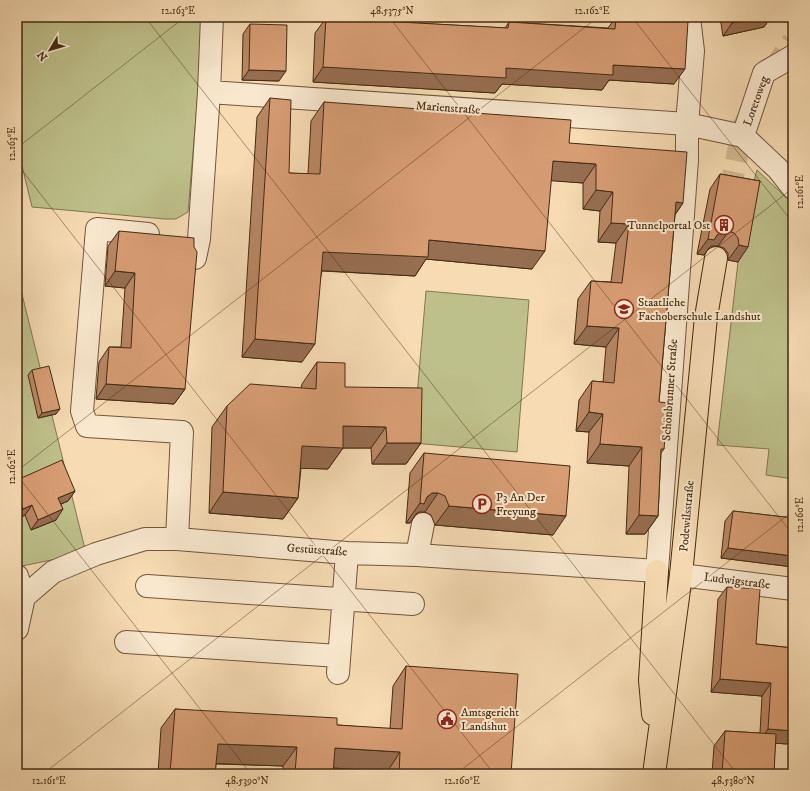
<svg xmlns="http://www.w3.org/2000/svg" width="810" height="791" viewBox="0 0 810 791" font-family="'IM FELL DW Pica',serif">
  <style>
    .green { fill: #bec08b; stroke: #82764e }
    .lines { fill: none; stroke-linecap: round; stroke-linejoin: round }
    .major-tunnel { stroke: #d3b892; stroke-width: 22; stroke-dasharray: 22 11; stroke-linecap: butt }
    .minor-casing { stroke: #715739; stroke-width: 24 }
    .major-casing { stroke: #452b10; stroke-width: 24 }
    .minor { stroke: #f9e8ce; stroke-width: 22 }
    .major { stroke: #f6dbb3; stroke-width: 22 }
    .wall { fill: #b98764; stroke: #452b10 }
    .shaded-wall { fill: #966e51; stroke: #452b10 }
    .building { fill: #d79d74; stroke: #452b10 }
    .ticks { fill: none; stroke: #452b10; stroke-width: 1; stroke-opacity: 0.45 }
    .labels { text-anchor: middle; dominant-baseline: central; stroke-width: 4; stroke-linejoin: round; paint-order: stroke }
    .street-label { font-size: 12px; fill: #452b10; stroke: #f9e8ce }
    .poi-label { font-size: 12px; fill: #452b10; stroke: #f9e8ce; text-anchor: start }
    .neatline { fill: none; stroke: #452b10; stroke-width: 1.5 }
    .ticks-label { font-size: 10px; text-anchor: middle; fill: #452b10 }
  </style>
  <rect width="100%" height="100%" fill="#f6dbb3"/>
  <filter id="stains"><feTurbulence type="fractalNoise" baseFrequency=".005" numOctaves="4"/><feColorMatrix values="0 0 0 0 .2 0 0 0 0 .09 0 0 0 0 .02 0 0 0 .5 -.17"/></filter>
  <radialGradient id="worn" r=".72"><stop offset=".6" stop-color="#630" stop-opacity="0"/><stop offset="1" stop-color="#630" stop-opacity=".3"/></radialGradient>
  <!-- green -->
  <path class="green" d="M17,17H162V21L204,22L188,212L176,219H165L32,207L17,145Z
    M757,170L793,204V479L766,475L769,449L717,445L738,262L750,196Z
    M17,274L86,553L17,567Z
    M426,291L529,300L517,452L413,443Z"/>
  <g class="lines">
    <!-- major-tunnel -->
    <path class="major-tunnel" d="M772,71L793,41
      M716,258L743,127L747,120"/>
    <!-- minor casing -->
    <g class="minor-casing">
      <path id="minor" d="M209,92L212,17
        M743,136L764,73L793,56
        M148,234L97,229L82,411L87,426L182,432L177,539
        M195,258L199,239L209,92L687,124L743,136L778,169L793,188
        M417,555L423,524
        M681,575L793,589
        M17,576L24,597
        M147,586L413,604
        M17,629L24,597L53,572L96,554L145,539H177L347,553L417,555L657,571L687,160V124L693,51L689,17
        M126,642L339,656
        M338,673L347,553"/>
    </g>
    <!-- major casing -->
    <g class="major-casing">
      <path id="major" d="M653,714L650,680L657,571
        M654,774L681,575L706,317L716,258"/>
    </g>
    <!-- minor -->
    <use href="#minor" class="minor"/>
    <!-- major -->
    <use href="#major" class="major"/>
  </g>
  <!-- wall -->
  <path class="wall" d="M616,17H624L674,84L609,80L602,90L502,84L495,93L313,82L315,33L326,18L505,28L509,22L608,28Z
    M720,17H771L764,27L723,36Z
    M250,24L279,81L242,80L243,34Z
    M270,98L289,173L308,174L311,121L324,102L569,143L683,203L675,215L659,402L664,449L661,453L658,516L645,534H626L629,466L587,463L589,432L576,431L579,400L592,381L603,382L606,347L574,344L578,299L591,281L611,282L616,243L598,242L600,211L583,209V183L551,180L532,269L426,259L415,276L322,271L302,362L242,357L257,117Z
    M720,174L760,181L738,262L728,260V253L724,248L718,246H711L709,248L704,255L697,254L710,189Z
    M119,231L185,389L174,404L96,399L99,362L109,347H121L125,288L105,286L108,246Z
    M317,362L345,387L421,443L406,464H372L371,448H343L328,469L301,468L298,498L283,519L209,513L212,427L227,406L301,388L302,384Z
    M32,370L56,414L38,418L28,375Z
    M424,453L553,535L435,525L431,515L425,512H419L417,513L410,523H406L410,473Z
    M17,480L75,491L68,501L61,504L56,520L31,530L25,515L17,519Z
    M733,511L793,518V567L721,558L725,521Z
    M727,587L756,644L793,648V735L787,744L775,743L774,774H712L714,746L725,731L760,733L762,696L711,692L718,599Z
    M406,666L511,774H387V772L334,768L333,774H283V766L216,764L215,774H158L161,728L175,709L337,725L390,729L393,686Z"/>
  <!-- shaded-wall -->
  <path class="shaded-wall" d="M761,17H771L764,27L723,36L732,23Z
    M613,65L685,69L674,84L609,80L602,90L502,84L495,93L313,82L323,67L506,68Z
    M249,70L286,71L279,81L242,80Z
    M553,161L596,164L583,183L540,180Z
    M596,190L613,192L600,211L583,209Z
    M676,202L683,203L670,221Z
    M611,223L629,224L616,243L598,242Z
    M729,231L718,246H711L709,248L704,255L697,254L708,239L717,235L722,232Z
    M429,240L545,251L532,269L426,259L415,276L310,270L323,252Z
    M739,245L748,247L738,262L728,260Z
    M115,271L135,273L125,288L105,286Z
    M587,326L619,328L606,347L574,344Z
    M255,339L315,344L302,362L242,357Z
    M106,384L185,389L174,404L96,399Z
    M60,409L56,414L38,418L42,413Z
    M589,412L603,414L589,432L576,431Z
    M343,426L386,427L371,448H343L328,469L287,468L302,446Z
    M387,443H421L406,464H372Z
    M600,444L642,447L629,466L587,463Z
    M75,491L68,501L51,508L58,498Z
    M223,492L298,498L283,519L209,513Z
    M432,493H438L425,512H419L417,513L410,523H406L420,503Z
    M32,505L25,515L17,519V517L23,509Z
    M449,506L566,516L553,535L435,525Z
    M63,509L56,520L31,530L38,520Z
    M639,515L658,516L645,534H626Z
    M728,548L793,556V567L721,558Z
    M720,679L771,683L762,696L711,692Z
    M768,729L793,731V735L787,744L759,742Z
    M218,744L297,747L283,766L204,763Z
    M335,748L400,752L387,772L322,767Z"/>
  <!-- building -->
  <path class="building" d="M616,17L688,21L685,69L613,65V75L506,68V78L323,67L326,18L508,28L509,22L615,29Z
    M731,17H761L732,23Z
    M250,24L287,25L286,71L249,70Z
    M270,98L291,100L289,173L320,174L324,102L571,120L569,143L687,152L683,203L676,202L659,402L668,403L664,449H661L658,516L639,515L642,447L600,444L603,414L589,412L592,381L614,383L619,328L587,326L591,281L622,283L629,224L611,223L613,192L596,190V164L553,161L545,251L429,240L428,257L323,252L315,344L255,339Z
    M720,174L760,181L748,247L739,245L738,238L734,233L729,231L722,232L717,235L714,240L708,239Z
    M119,231L194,238V247L197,252L185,389L106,384L109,347L131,348L135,273L115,271Z
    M317,362L345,363V387L422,388L421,443H387L386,427L343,426V448L302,446L298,498L223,492L227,406L250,384L316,389Z
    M49,366L60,409L42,413L32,370Z
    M424,453L570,466L566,516L449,506L445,496L438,493H432L427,497L424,504L420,503Z
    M62,460L75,491L58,498L63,509L38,520L32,505L23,509L17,495V480Z
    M733,511L793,518V556L728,548Z
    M727,587L760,589L756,644L793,648V731L768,729L771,683L720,679Z
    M406,666L518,674L511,774H399L400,752L335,748L333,774H295L297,747L218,744L215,774H170L175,709L337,718V725L402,729Z
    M725,731L776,734L774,774H722Z"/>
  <!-- ticks -->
  <path class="ticks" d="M145,17L737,774M389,17L793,535M632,17L793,223M17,148L185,17M17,164L494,774M17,471L598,17M17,475L251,774M43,774L793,188M456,774L793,511"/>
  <!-- icons -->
  <defs>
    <g id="building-ring" transform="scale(1)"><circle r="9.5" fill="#f9e8ce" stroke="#8f2418" stroke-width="1.5"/><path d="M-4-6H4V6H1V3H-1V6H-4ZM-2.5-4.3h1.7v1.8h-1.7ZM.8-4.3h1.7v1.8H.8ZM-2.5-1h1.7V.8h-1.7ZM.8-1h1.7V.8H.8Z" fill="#8f2418"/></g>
    <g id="school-ring" transform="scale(1)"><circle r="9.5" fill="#f9e8ce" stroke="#8f2418" stroke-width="1.5"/><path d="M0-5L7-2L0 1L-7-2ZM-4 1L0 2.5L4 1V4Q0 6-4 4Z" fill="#8f2418"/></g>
    <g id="parking-ring" transform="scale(1)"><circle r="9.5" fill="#f9e8ce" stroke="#8f2418" stroke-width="1.5"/><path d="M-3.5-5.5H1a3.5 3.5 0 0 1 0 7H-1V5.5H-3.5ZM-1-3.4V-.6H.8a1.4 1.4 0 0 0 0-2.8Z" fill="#8f2418"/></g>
    <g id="civic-ring" transform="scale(1)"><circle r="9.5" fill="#f9e8ce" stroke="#8f2418" stroke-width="1.5"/><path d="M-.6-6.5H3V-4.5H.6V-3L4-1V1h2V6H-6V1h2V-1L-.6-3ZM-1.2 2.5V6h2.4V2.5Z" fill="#8f2418"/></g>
  </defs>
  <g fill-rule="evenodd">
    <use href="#building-ring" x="724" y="225"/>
    <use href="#school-ring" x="624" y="309"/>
    <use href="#parking-ring" x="482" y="504"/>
    <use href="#civic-ring" x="447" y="719"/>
  </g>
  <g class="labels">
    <!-- street labels -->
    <g class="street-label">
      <text transform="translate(756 101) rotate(-70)">Loretoweg</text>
      <text transform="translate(448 108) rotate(4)">Marienstraße</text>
      <text transform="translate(670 390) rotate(-86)">Schönbrunner Straße</text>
      <text transform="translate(687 516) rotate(-85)">Podewilsstraße</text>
      <text transform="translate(317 550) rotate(4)">Gestütstraße</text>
      <text transform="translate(737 581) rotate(7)">Ludwigstraße</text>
    </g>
    <!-- poi labels -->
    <g class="poi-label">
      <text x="710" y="225" text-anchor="end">Tunnelportal Ost</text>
      <text x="638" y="302">Staatliche<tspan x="638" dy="14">Fachoberschule Landshut</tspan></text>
      <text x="496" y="497">P3 An Der<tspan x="496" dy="14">Freyung</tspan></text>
      <text x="461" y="712">Amtsgericht<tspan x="461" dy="14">Landshut</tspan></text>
    </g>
  </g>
  <!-- margin -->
  <rect width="810" height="791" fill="none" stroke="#f6dbb3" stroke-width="44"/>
  <!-- north arrow -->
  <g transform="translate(50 50) rotate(232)" stroke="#f9e8ce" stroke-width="3" paint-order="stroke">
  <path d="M0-3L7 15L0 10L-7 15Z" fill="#452b10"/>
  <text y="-6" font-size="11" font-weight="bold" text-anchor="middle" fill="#452b10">N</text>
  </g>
  <rect x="22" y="22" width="766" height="747" class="neatline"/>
  <g class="ticks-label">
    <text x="178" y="14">12.163°E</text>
    <text x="392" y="14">48.5375°N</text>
    <text x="592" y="14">12.162°E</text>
    <text transform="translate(11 144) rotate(-90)" y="4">12.163°E</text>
    <text transform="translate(799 192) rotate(-90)" y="4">12.161°E</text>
    <text transform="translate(11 467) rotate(-90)" y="4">12.162°E</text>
    <text transform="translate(799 515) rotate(-90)" y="4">12.160°E</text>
    <text x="49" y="784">12.161°E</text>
    <text x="247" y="784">48.5390°N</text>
    <text x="462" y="784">12.160°E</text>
    <text x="733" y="784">48.5380°N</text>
  </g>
  <rect width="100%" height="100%" filter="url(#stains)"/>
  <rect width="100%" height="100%" fill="url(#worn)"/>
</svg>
